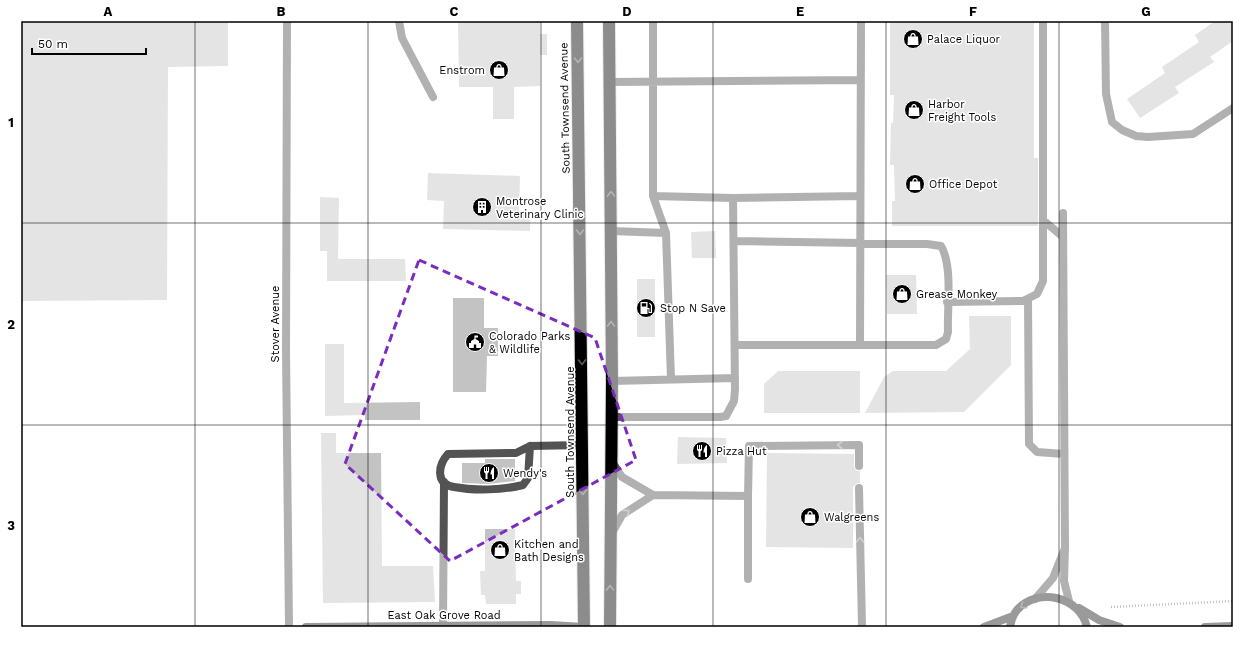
<svg xmlns="http://www.w3.org/2000/svg" width="1254" height="648" viewBox="0 0 1254 648" font-family="'Work Sans',sans-serif">
  <style>
    .building { fill: #c3c3c3 }
    .lines { fill: none; stroke-linecap: round; stroke-linejoin: round }
    .highway-casing { stroke: #dbdbdb; stroke-width: 14 }
    .path { stroke: #757575; stroke-width: 2.5; stroke-dasharray: 1 2; stroke-linecap: butt }
    .lane { stroke: #535353; stroke-width: 8 }
    .street { stroke: #535353; stroke-width: 8 }
    .secondary { stroke: #202020; stroke-width: 8 }
    .highway { stroke: #000; stroke-width: 12 }
    .oneway { stroke: #595959 }
    .oneway2 { stroke: #989898 }
    .oneway3 { stroke: #636363 }
    .marked { fill: none; stroke: #7b2cbf; stroke-width: 3; stroke-dasharray: 8 5; stroke-linejoin: round }
    .grid { fill: none; stroke: #000; stroke-width: 1; stroke-opacity: 0.55 }
    .labels { text-anchor: middle; dominant-baseline: central; stroke-width: 3; stroke-linejoin: round; paint-order: stroke }
    .poi-label { font-size: 11px; fill: #000; stroke: #fff; text-anchor: start }
    .street-label { font-size: 11px; fill: #000; stroke: #fff }
    .neatline { fill: none; stroke: #000; stroke-width: 1.5 }
    .grid-label { font-size: 13px; text-anchor: middle; font-weight: bold; fill: #000 }
  </style>
  <rect width="100%" height="100%" fill="#fff"/>
  <!-- building -->
  <path class="building" d="M21,21H228V66L168,67L167,300L21,301Z
    M458,21H540V34H547V55H540V86L514,87V119H493V87H459Z
    M890,21H1034V158H1038V226H892V201H895L894,165H890L891,123H893L894,95H890Z
    M1215,21H1233V41L1210,57L1214,62L1175,87L1179,93L1140,118L1127,99L1165,73L1162,67L1199,42L1195,35Z
    M428,173L520,176L519,214L530,215V231L443,229L444,201L427,200Z
    M320,197L339,198L338,259H405L406,281H327V251H320Z
    M715,231L716,258H692L691,232Z
    M886,275H916L917,314H887Z
    M637,279H655V337H637Z
    M453,298H484V328H498V356H487L486,392H453Z
    M969,316H1011V365L964,412L865,413L884,377L893,371H946L970,349Z
    M325,344H344V403L420,402V420H365V415L325,416Z
    M778,371H860V413H764V384Z
    M321,433H336V453H381L382,566H433L435,602L323,603Z
    M678,437L726,438L727,463L677,464Z
    M767,453L854,454V466L856,471H860V483H857L853,487V548L766,547Z
    M485,459H515V481L489,484L462,483V463H485Z
    M485,529H515L516,581H521V594H516V604H486L485,595H481L480,571H485Z"/>
  <g class="lines">
    <!-- highway casing -->
    <g class="highway-casing">
      <path id="highway" d="M577,21L584,627
        M609,21L612,381L610,627"/>
    </g>
    <!-- path -->
    <path class="path" d="M1111,607L1233,601"/>
    <!-- lane -->
    <path class="lane" d="M399,21L402,38L433,97
      M653,21V196L666,233L671,379
      M1105,21L1106,94L1112,122L1122,130L1136,136L1148,137L1193,134L1233,108
      M610,82L861,80
      M653,196L733,198L860,196
      M1063,213L1065,548
      M1043,220L1063,237
      M611,231L666,233
      M734,241L927,244L941,246C953,266 947,308 948,332L946,339L936,345H735
      M1028,299L1029,444L1037,452L1064,454
      M947,302L1023,301L1037,294L1043,281V21
      M860,345L861,21
      M612,381L735,378
      M611,417H720L726,416L734,401L735,389L733,198
      M530,446L528,478L523,485C503,490 475,491 454,487C435,484 438,465 448,454L516,453Z
      M530,446L583,445
      M612,462L622,477L653,495L748,496V579
      M859,488L862,627
      M748,496L749,446L859,445V466
      M612,533L622,515L653,495
      M1035,599L1053,578L1065,548L1064,581L1069,601
      M443,626L444,482"/>
    <!-- street -->
    <path class="street" d="M287,21L286,352L289,627"/>
    <!-- secondary -->
    <path class="secondary" d="M1079,608L1099,620L1120,627
      M306,627L551,625L583,627
      M984,627L1013,616
      M1010,627C1011,621 1013,615 1017,610C1038,586 1080,597 1087,627
      M1205,627L1233,626"/>
    <!-- highway -->
    <use href="#highway" class="highway"/>
  </g>
  <!-- one-way arrows -->
  <defs><path id="oneway-chevron" d="M-2-3.5L2.5 0L-2 3.5" fill="none" stroke-width="1.6" stroke-linecap="round" stroke-linejoin="round"/></defs>
  <g class="oneway">
    <use href="#oneway-chevron" transform="translate(578 60) rotate(89)"/>
    <use href="#oneway-chevron" transform="translate(611 194) rotate(-91)"/>
    <use href="#oneway-chevron" transform="translate(580 232) rotate(89)"/>
    <use href="#oneway-chevron" transform="translate(611 324) rotate(-90)"/>
    <use href="#oneway-chevron" transform="translate(582 362) rotate(89)"/>
    <use href="#oneway-chevron" transform="translate(583 492) rotate(89)"/>
    <use href="#oneway-chevron" transform="translate(610 588) rotate(-90)"/>
  </g>
  <g class="oneway2">
    <use href="#oneway-chevron" transform="translate(840 445) rotate(180)"/>
    <use href="#oneway-chevron" transform="translate(627 512) rotate(-37)"/>
    <use href="#oneway-chevron" transform="translate(860 540) rotate(-91)"/>
  </g>
  <use class="oneway3" href="#oneway-chevron" transform="translate(1023 606) rotate(145)"/>
  <!-- marked area -->
  <path d="M0 0H1254V648H0ZM419,260L595,338L636,460L450,561L345,464Z" fill="#fff" fill-opacity=".55" fill-rule="evenodd"/>
  <path class="marked" d="M419,260L595,338L636,460L450,561L345,464Z"/>
  <!-- grid -->
  <path class="grid" d="M195,21V627M368,21V627M541,21V627M713,21V627M886,21V627M1059,21V627M21,223H1233M21,425H1233"/>
  <!-- icons -->
  <defs>
    <g id="shop-disc" transform="scale(1)"><circle r="9.5" fill="#000" stroke="#fff"/><path d="M-5-2.5h2.3a2.7 3.5 0 0 1 5.4 0H5L5.5 6h-11ZM-1.5-2.5h3a1.5 2.3 0 0 0-3 0Z" fill="#fff"/></g>
    <g id="building-disc" transform="scale(1)"><circle r="9.5" fill="#000" stroke="#fff"/><path d="M-4-6H4V6H1V3H-1V6H-4ZM-2.5-4.3h1.7v1.8h-1.7ZM.8-4.3h1.7v1.8H.8ZM-2.5-1h1.7V.8h-1.7ZM.8-1h1.7V.8H.8Z" fill="#fff"/></g>
    <g id="fuel-disc" transform="scale(1)"><circle r="9.5" fill="#000" stroke="#fff"/><path d="M-5.5-6h7V0h2V4h1.3V-2.5L3-4.5l.8-.8L6-3V5H2.5V1h-1V6h-7ZM-4.2-4.7v3.2H.2V-4.7Z" fill="#fff"/></g>
    <g id="civic-disc" transform="scale(1)"><circle r="9.5" fill="#000" stroke="#fff"/><path d="M-.6-6.5H3V-4.5H.6V-3L4-1V1h2V6H-6V1h2V-1L-.6-3ZM-1.2 2.5V6h2.4V2.5Z" fill="#fff"/></g>
    <g id="restaurant-disc" transform="scale(1)"><circle r="9.5" fill="#000" stroke="#fff"/><path d="M-5-6h1v4h1v-4h1v4h1v-4h1v5L-1.5 .5V6h-2V.5L-5-1ZM5-6V6H3V1.5H1.5Q1.5-4 5-6Z" fill="#fff"/></g>
  </defs>
  <g fill-rule="evenodd">
    <use href="#shop-disc" x="913" y="39"/>
    <use href="#shop-disc" x="499" y="70"/>
    <use href="#shop-disc" x="914" y="110"/>
    <use href="#shop-disc" x="915" y="184"/>
    <use href="#building-disc" x="482" y="207"/>
    <use href="#shop-disc" x="902" y="294"/>
    <use href="#fuel-disc" x="646" y="308"/>
    <use href="#civic-disc" x="475" y="342"/>
    <use href="#restaurant-disc" x="702" y="451"/>
    <use href="#restaurant-disc" x="489" y="473"/>
    <use href="#shop-disc" x="810" y="517"/>
    <use href="#shop-disc" x="500" y="550"/>
  </g>
  <g class="labels">
    <!-- poi labels -->
    <g class="poi-label">
      <text x="927" y="39">Palace Liquor</text>
      <text x="485" y="70" text-anchor="end">Enstrom</text>
      <text x="928" y="104">Harbor<tspan x="928" dy="13">Freight Tools</tspan></text>
      <text x="929" y="184">Office Depot</text>
      <text x="496" y="201">Montrose<tspan x="496" dy="13">Veterinary Clinic</tspan></text>
      <text x="916" y="294">Grease Monkey</text>
      <text x="660" y="308">Stop N Save</text>
      <text x="489" y="336">Colorado Parks<tspan x="489" dy="13">&amp; Wildlife</tspan></text>
      <text x="716" y="451">Pizza Hut</text>
      <text x="503" y="473">Wendy's</text>
      <text x="824" y="517">Walgreens</text>
      <text x="514" y="544">Kitchen and<tspan x="514" dy="13">Bath Designs</tspan></text>
    </g>
    <!-- street labels -->
    <g class="street-label">
      <text transform="translate(565 108) rotate(-91)">South Townsend Avenue</text>
      <text transform="translate(275 324) rotate(-90)">Stover Avenue</text>
      <text transform="translate(570 432) rotate(-90)">South Townsend Avenue</text>
      <text x="444" y="615">East Oak Grove Road</text>
    </g>
  </g>
  <!-- border -->
  <rect width="1254" height="648" fill="none" stroke="#ffffff" stroke-width="44"/>
  <!-- scale -->
  <path d="M32 48v6h114v-6" fill="none" stroke="#000000" stroke-width="2"/>
  <text x="38" y="48" font-size="12" fill="#000000" stroke="#ffffff" stroke-width="3" paint-order="stroke">50 m</text>
  <rect x="22" y="22" width="1210" height="604" class="neatline"/>
  <g class="grid-label">
    <text x="108" y="16">A</text>
    <text x="281" y="16">B</text>
    <text x="454" y="16">C</text>
    <text x="627" y="16">D</text>
    <text x="800" y="16">E</text>
    <text x="973" y="16">F</text>
    <text x="1146" y="16">G</text>
    <text x="11" y="127">1</text>
    <text x="11" y="329">2</text>
    <text x="11" y="530">3</text>
  </g>
</svg>
